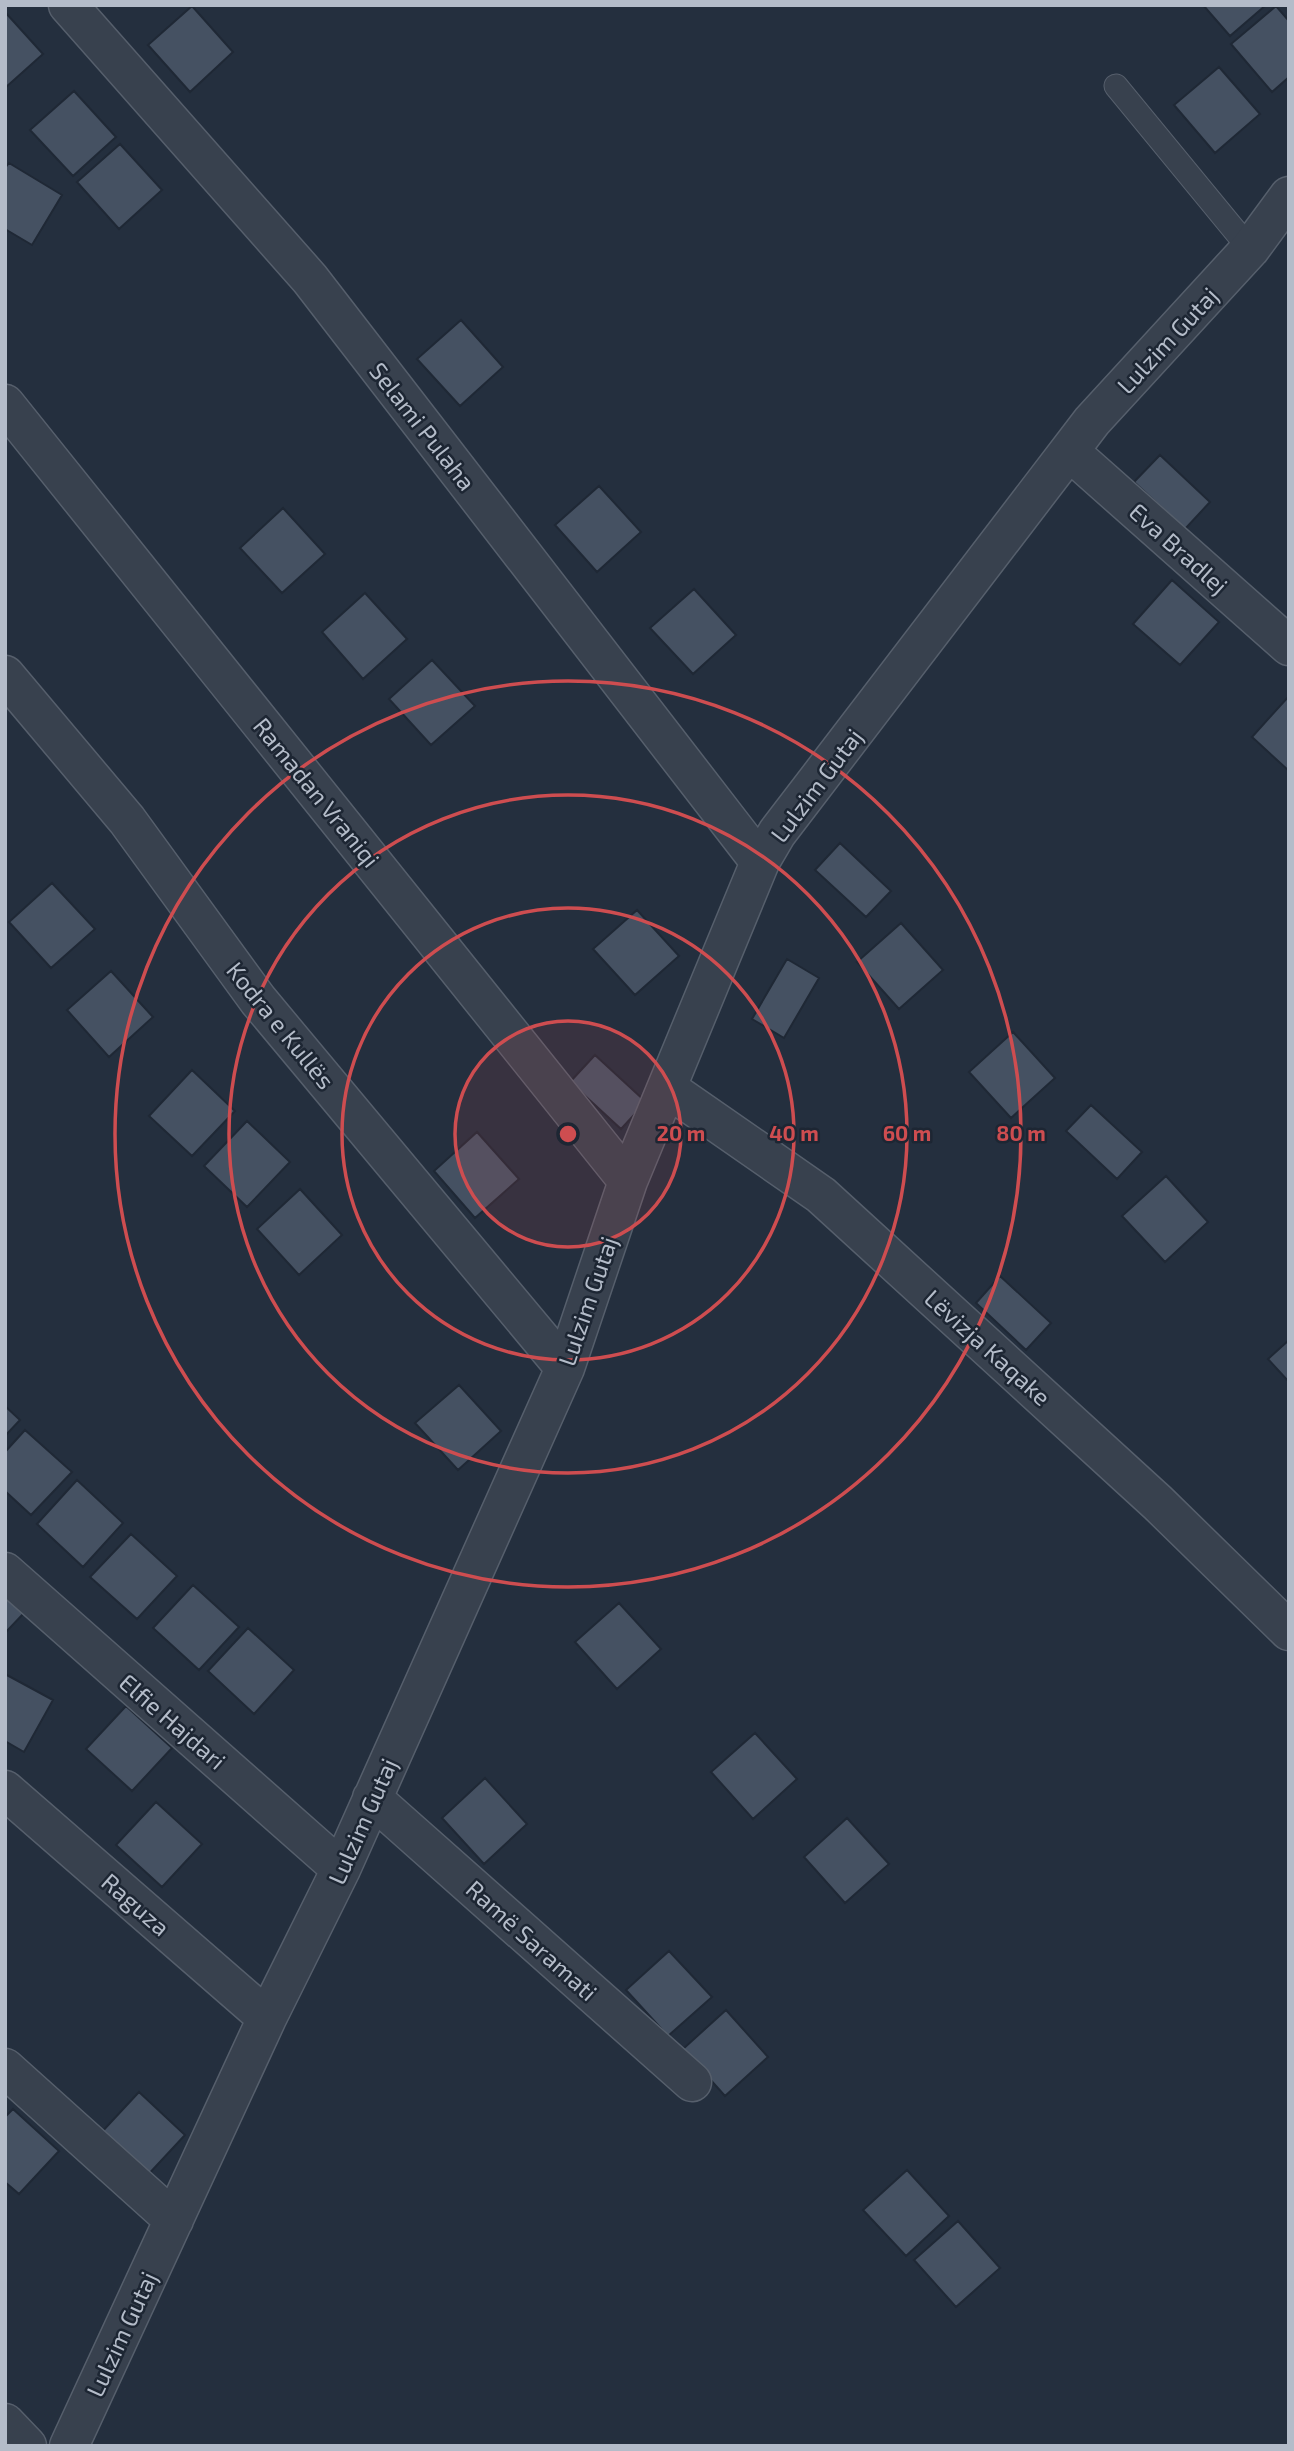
<svg xmlns="http://www.w3.org/2000/svg" width="1294" height="2451" viewBox="0 0 1294 2451" font-family="'Exo 2',sans-serif">
  <style>
    .building { fill: #455162; stroke: #1f2835; stroke-width: 2 }
    .lines { fill: none; stroke-linecap: round; stroke-linejoin: round }
    .lane-casing { stroke: #565f6c; stroke-width: 25 }
    .street-casing { stroke: #565f6c; stroke-width: 41 }
    .lane { stroke: #38414e; stroke-width: 23 }
    .street { stroke: #38414e; stroke-width: 38 }
    .ring { fill: none; stroke: #ce4d50; stroke-width: 3.5 }
    .labels { text-anchor: middle; dominant-baseline: central; stroke-width: 5; stroke-linejoin: round; paint-order: stroke }
    .street-label { font-size: 24px; fill: #b4bcc9; stroke: #1d2633 }
    .centre { fill: #ce4d50; stroke: #1d2633; stroke-width: 3.5 }
    .ring-label { font-size: 21px; text-anchor: middle; font-weight: bold; fill: #ce4d50; stroke: #1d2633; stroke-width: 5; stroke-linejoin: round; paint-order: stroke }
  </style>
  <rect width="100%" height="100%" fill="#242f3e"/>
  <!-- building -->
  <path class="building" d="M1203,5H1266L1230,36Z
    M192,6L233,52L190,92L148,45Z
    M1276,6L1289,21V77L1272,92L1231,44Z
    M5,12L43,54L5,88Z
    M1219,67L1260,114L1215,153L1174,105Z
    M74,91L116,137L73,176L30,130Z
    M120,144L162,190L119,229L77,182Z
    M9,163L62,195L32,245L5,229V168Z
    M461,320L503,367L460,406L417,359Z
    M1160,455L1210,502L1185,529L1134,482Z
    M599,486L641,532L597,572L555,525Z
    M283,508L325,554L282,593L240,548Z
    M1172,580L1219,622L1180,665L1133,624Z
    M694,589L736,635L693,674L650,628Z
    M365,593L407,639L363,679L322,632Z
    M432,660L475,706L431,745L389,699Z
    M1289,696V771L1252,737Z
    M840,843L891,891L866,917L815,870Z
    M52,883L95,929L51,968L9,922Z
    M637,910L679,956L635,995L593,949Z
    M901,923L943,970L899,1009L857,962Z
    M787,959L819,978L784,1038L752,1019Z
    M111,971L153,1017L109,1057L67,1010Z
    M1013,1032L1055,1078L1011,1118L969,1072Z
    M595,1055L646,1102L621,1129L570,1082Z
    M192,1070L235,1111L192,1156L149,1116Z
    M1091,1105L1142,1152L1117,1179L1066,1131Z
    M247,1121L290,1162L247,1207L204,1166Z
    M477,1132L519,1179L475,1218L434,1171Z
    M1166,1176L1208,1222L1165,1262L1122,1216Z
    M300,1189L342,1235L299,1275L257,1229Z
    M1000,1276L1051,1323L1026,1350L976,1303Z
    M1289,1340V1382L1268,1359Z
    M459,1385L501,1431L458,1470L415,1423Z
    M5,1406L20,1420L5,1436Z
    M25,1430L72,1472L31,1515L5,1491V1452Z
    M77,1480L123,1523L83,1567L37,1524Z
    M131,1534L177,1576L137,1619L90,1577Z
    M193,1585L239,1627L199,1670L153,1628Z
    M5,1593L25,1612L5,1633Z
    M619,1603L661,1649L617,1689L575,1642Z
    M248,1628L294,1670L254,1714L208,1671Z
    M5,1674L53,1700L24,1752L5,1741Z
    M126,1706L172,1748L132,1791L86,1749Z
    M755,1733L797,1779L753,1819L711,1772Z
    M485,1778L527,1824L484,1864L442,1818Z
    M156,1802L202,1844L162,1887L116,1845Z
    M847,1818L889,1864L845,1903L804,1857Z
    M669,1951L712,1997L668,2036L626,1990Z
    M726,2010L768,2057L725,2096L683,2049Z
    M139,2092L185,2135L145,2178L99,2135Z
    M13,2109L59,2151L19,2194L5,2182V2117Z
    M907,2170L949,2216L906,2256L863,2210Z
    M958,2221L1000,2268L956,2307L914,2260Z"/>
  <g class="lines">
    <!-- lane casing -->
    <g class="lane-casing">
      <path id="lane" d="M1116,86L1250,249"/>
    </g>
    <!-- street casing -->
    <g class="street-casing">
      <path id="street" d="M68,5L310,279L760,862
        M5,404L628,1181
        M1069,451L1289,646
        M5,675L127,820L258,1000L565,1368
        M667,1088L821,1195L1158,1503L1289,1631
        M5,1572L341,1869
        M5,1790L267,2018
        M372,1798L692,2082
        M5,2068L174,2220
        M5,2423L27,2446
        M69,2446L267,2018L341,1869L565,1368L628,1181L760,862L777,833L1092,421L1250,249L1289,196"/>
    </g>
    <!-- lane -->
    <use href="#lane" class="lane"/>
    <!-- street -->
    <use href="#street" class="street"/>
  </g>
  <!-- distance rings -->
  <circle cx="568" cy="1134" r="113" fill="#ce4d50" fill-opacity=".12"/>
  <g class="ring">
    <circle cx="568" cy="1134" r="113"/>
    <circle cx="568" cy="1134" r="226"/>
    <circle cx="568" cy="1134" r="339"/>
    <circle cx="568" cy="1134" r="453"/>
  </g>
  <g class="labels">
    <!-- street labels -->
    <g class="street-label">
      <text transform="translate(1167 340) rotate(-47)">Lulzim Gutaj</text>
      <text transform="translate(423 426) rotate(52)">Selami Pulaha</text>
      <text transform="translate(1179 548) rotate(42)">Eva Bradlej</text>
      <text transform="translate(816 785) rotate(-53)">Lulzim Gutaj</text>
      <text transform="translate(317 792) rotate(51)">Ramadan Vraniqi</text>
      <text transform="translate(281 1025) rotate(51)">Kodra e Kullës</text>
      <text transform="translate(587 1301) rotate(-71)">Lulzim Gutaj</text>
      <text transform="translate(988 1347) rotate(42)">Lëvizja Kaqake</text>
      <text transform="translate(173 1721) rotate(41)">Elfie Hajdari</text>
      <text transform="translate(362 1821) rotate(-66)">Lulzim Gutaj</text>
      <text transform="translate(136 1904) rotate(41)">Raguza</text>
      <text transform="translate(532 1940) rotate(42)">Ramë Saramati</text>
      <text transform="translate(121 2334) rotate(-65)">Lulzim Gutaj</text>
    </g>
  </g>
  <circle cx="568" cy="1134" r="10" class="centre"/>
  <g class="ring-label">
    <text x="681" y="1141">20 m</text>
    <text x="794" y="1141">40 m</text>
    <text x="907" y="1141">60 m</text>
    <text x="1021" y="1141">80 m</text>
  </g>
  <!-- border -->
  <rect width="1294" height="2451" fill="none" stroke="#b4bcc9" stroke-width="14"/>
</svg>
